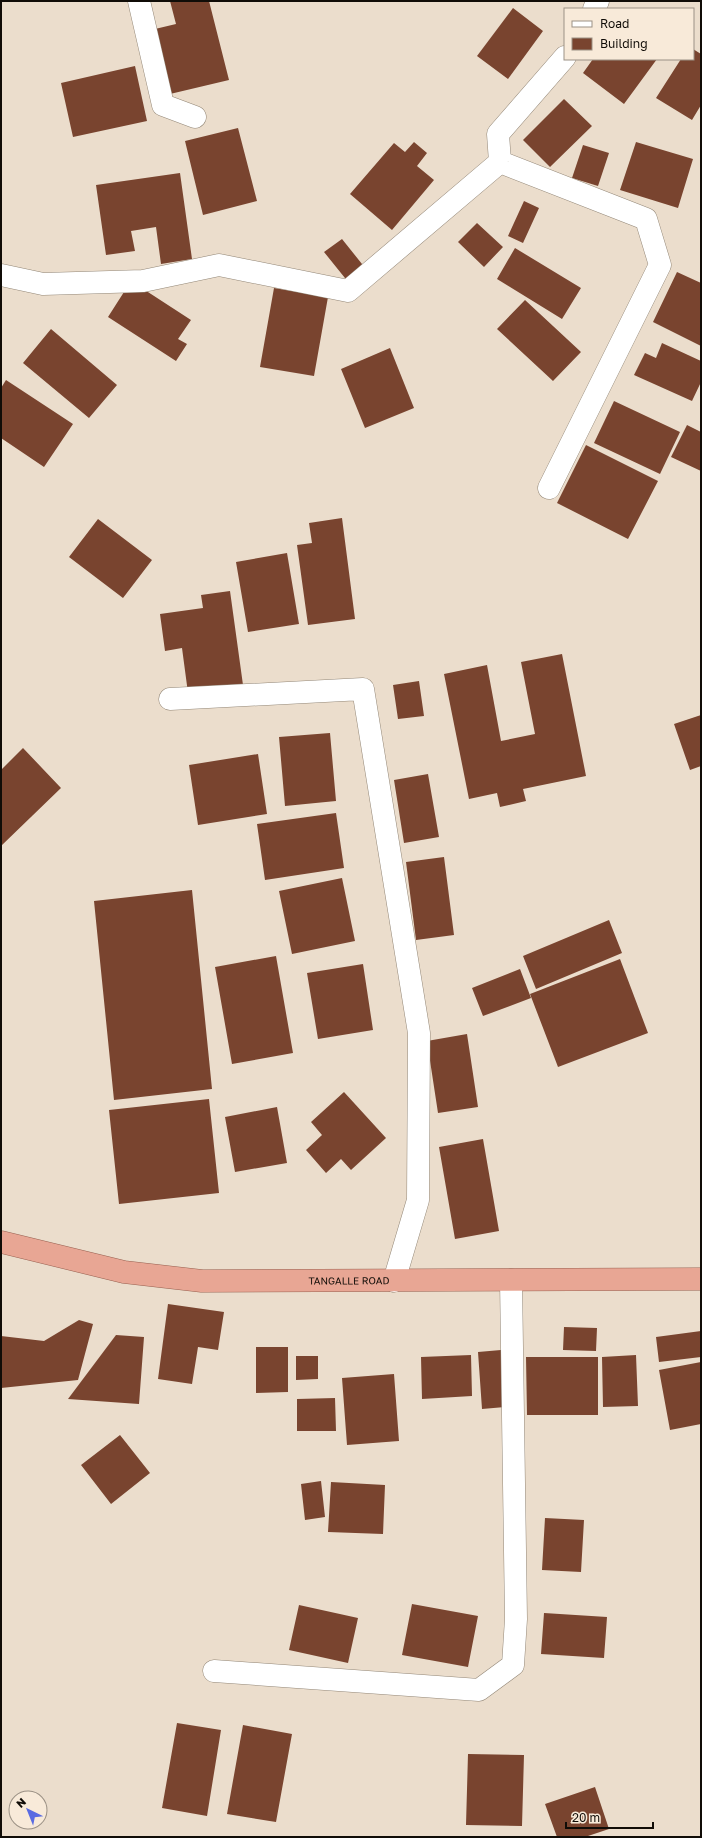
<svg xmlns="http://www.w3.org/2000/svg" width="702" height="1838" viewBox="0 0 702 1838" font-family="'Golos Text',sans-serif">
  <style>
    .building { fill: #79442f }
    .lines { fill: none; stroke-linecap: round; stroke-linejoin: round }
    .minor-casing { stroke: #938777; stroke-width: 23 }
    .trunk-casing { stroke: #986151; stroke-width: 23 }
    .minor { stroke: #fff; stroke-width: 22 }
    .trunk { stroke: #e8a694; stroke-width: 22 }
    .labels { text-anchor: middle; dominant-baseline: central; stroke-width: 4; stroke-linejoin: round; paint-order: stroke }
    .street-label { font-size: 10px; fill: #100c07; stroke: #f8ead9 }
  </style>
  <rect width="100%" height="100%" fill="#ebddcc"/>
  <!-- building -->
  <path class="building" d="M170,1H209L229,80L170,94L155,29L176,24Z
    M513,8L543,31L508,79L477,56Z
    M693,49L701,54V105L692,120L656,98L681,59H693Z
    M593,59H657L624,104L583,73Z
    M135,66L147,121L73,137L61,83Z
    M564,99L592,126L550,167L523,140Z
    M238,128L257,201L203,215L185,141Z
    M414,142L427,153L417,166L434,180L392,230L350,194L394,143L405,152Z
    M636,142L693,159L678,208L620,190Z
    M583,145L609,153L598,186L572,178Z
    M180,173L192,259L161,264L156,227L131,231L135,251L106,255L96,185Z
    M524,201L539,208L523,243L508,236Z
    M477,223L503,247L484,267L458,242Z
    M342,239L366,269L349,283L324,252Z
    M515,248L581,288L562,319L497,279Z
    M677,272L701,283V346L653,322Z
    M131,281L191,320L178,339L187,344L176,361L108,317Z
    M274,288L328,297L314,376L260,367Z
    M525,300L581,352L553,381L497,329Z
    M51,329L117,385L89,418L23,363Z
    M662,343L701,361V382L692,401L634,375L645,353L656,358Z
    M390,348L414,408L365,428L341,369Z
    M6,380L73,424L44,467L1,438V388Z
    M614,401L680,432L660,474L594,443Z
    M687,425L701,432V471L671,457Z
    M586,445L658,481L628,539L557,503Z
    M342,518L355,619L308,625L297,545L312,543L309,523Z
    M98,519L152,560L123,598L69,557Z
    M287,553L299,624L248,632L236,562Z
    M230,591L243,685L188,693L182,648L165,651L160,614L203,608L201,595Z
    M562,654L586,776L523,789L526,801L500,807L497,793L469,799L444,674L487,665L501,741L535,734L521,662Z
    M419,681L424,716L398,719L393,685Z
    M701,715V766L690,770L674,724Z
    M330,733L336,801L285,806L279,737Z
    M23,748L61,788L1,846V770Z
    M258,754L267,814L198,825L189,765Z
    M428,774L439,837L404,843L394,780Z
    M336,813L344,868L265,880L257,824Z
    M444,857L454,935L416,940L406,862Z
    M342,878L355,941L292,954L279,891Z
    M192,890L212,1089L114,1100L94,901Z
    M609,920L622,953L536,989L523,956Z
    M276,956L293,1053L232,1064L215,967Z
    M620,959L648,1033L558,1067L530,994Z
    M363,964L373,1030L318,1039L307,973Z
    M520,969L531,998L483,1016L472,988Z
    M467,1034L478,1107L438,1113L427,1041Z
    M344,1092L386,1138L351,1170L341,1159L326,1173L306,1150L322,1135L311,1122Z
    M209,1099L219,1193L119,1204L109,1110Z
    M277,1107L287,1163L235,1172L225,1117Z
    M483,1139L499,1231L455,1239L439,1147Z
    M168,1304L224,1312L218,1350L198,1347L192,1384L158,1379Z
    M79,1320L93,1324L78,1380L1,1388V1336L44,1341Z
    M564,1327L597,1328L596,1351L563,1350Z
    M701,1331V1357L659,1362L656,1337Z
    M116,1335L144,1337L139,1404L68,1399Z
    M256,1347H288V1392L256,1393Z
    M501,1350L505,1407L482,1409L478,1352Z
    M471,1355L472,1396L422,1399L421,1357Z
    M636,1355L638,1406L603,1407L602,1357Z
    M296,1356H318V1379L296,1380Z
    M526,1357H598V1415H527Z
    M701,1362V1424L670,1430L659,1370Z
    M394,1374L399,1441L347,1445L342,1378Z
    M335,1398L336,1431H297V1399Z
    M120,1435L150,1473L111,1504L81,1465Z
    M321,1481L325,1517L305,1520L301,1484Z
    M331,1482L385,1485L383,1534L328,1532Z
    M545,1518L584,1520L581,1572L542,1570Z
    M412,1604L478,1616L468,1667L402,1655Z
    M299,1605L358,1618L348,1663L289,1650Z
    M544,1613L607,1617L604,1658L541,1654Z
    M177,1723L221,1730L207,1816L162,1808Z
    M243,1725L292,1734L276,1822L227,1814Z
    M468,1754L524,1755L522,1826L466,1825Z
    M595,1787L609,1829L585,1837H557L545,1804Z"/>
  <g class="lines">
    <!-- minor casing -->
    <g class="minor-casing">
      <path id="minor" d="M139,1L163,105L195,117
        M594,9L598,1
        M1,275L43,284L143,281L219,265L348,291L500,162
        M549,488L660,265L646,219L500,162L498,134L565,57
        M170,699L363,689L419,1033L418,1200L394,1281
        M214,1671L479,1690L513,1665L516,1619L511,1280"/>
    </g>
    <!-- trunk casing -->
    <g class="trunk-casing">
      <g id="trunk">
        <path id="s1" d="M1,1242L124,1272L202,1281L701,1279"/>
      </g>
    </g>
    <!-- minor -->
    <use href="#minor" class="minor"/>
    <!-- trunk -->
    <use href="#trunk" class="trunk"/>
  </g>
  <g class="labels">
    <!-- street labels -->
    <g class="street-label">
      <text stroke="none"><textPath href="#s1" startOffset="352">TANGALLE ROAD</textPath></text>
    </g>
  </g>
  <!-- border -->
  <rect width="702" height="1838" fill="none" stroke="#100c07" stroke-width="4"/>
  <!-- legend -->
  <rect x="564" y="8" width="130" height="52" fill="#f8ead9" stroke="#9b9185"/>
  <rect x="572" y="21" width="20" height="6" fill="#ffffff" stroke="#9b9185"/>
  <text x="600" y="28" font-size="12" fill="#100c07">Road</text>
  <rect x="572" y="38" width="20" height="12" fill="#79442f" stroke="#9b9185"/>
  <text x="600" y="48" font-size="12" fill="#100c07">Building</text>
  <!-- north arrow -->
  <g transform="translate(28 1810) rotate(317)"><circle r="19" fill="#f8ead9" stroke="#9b9185"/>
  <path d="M0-3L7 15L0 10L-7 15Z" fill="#596be2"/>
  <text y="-6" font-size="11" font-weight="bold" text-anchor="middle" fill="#100c07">N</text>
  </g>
  <!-- scale -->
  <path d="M566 1822v6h87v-6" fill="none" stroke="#100c07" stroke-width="2"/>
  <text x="572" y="1822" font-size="12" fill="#100c07" stroke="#f8ead9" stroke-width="3" paint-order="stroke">20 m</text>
</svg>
